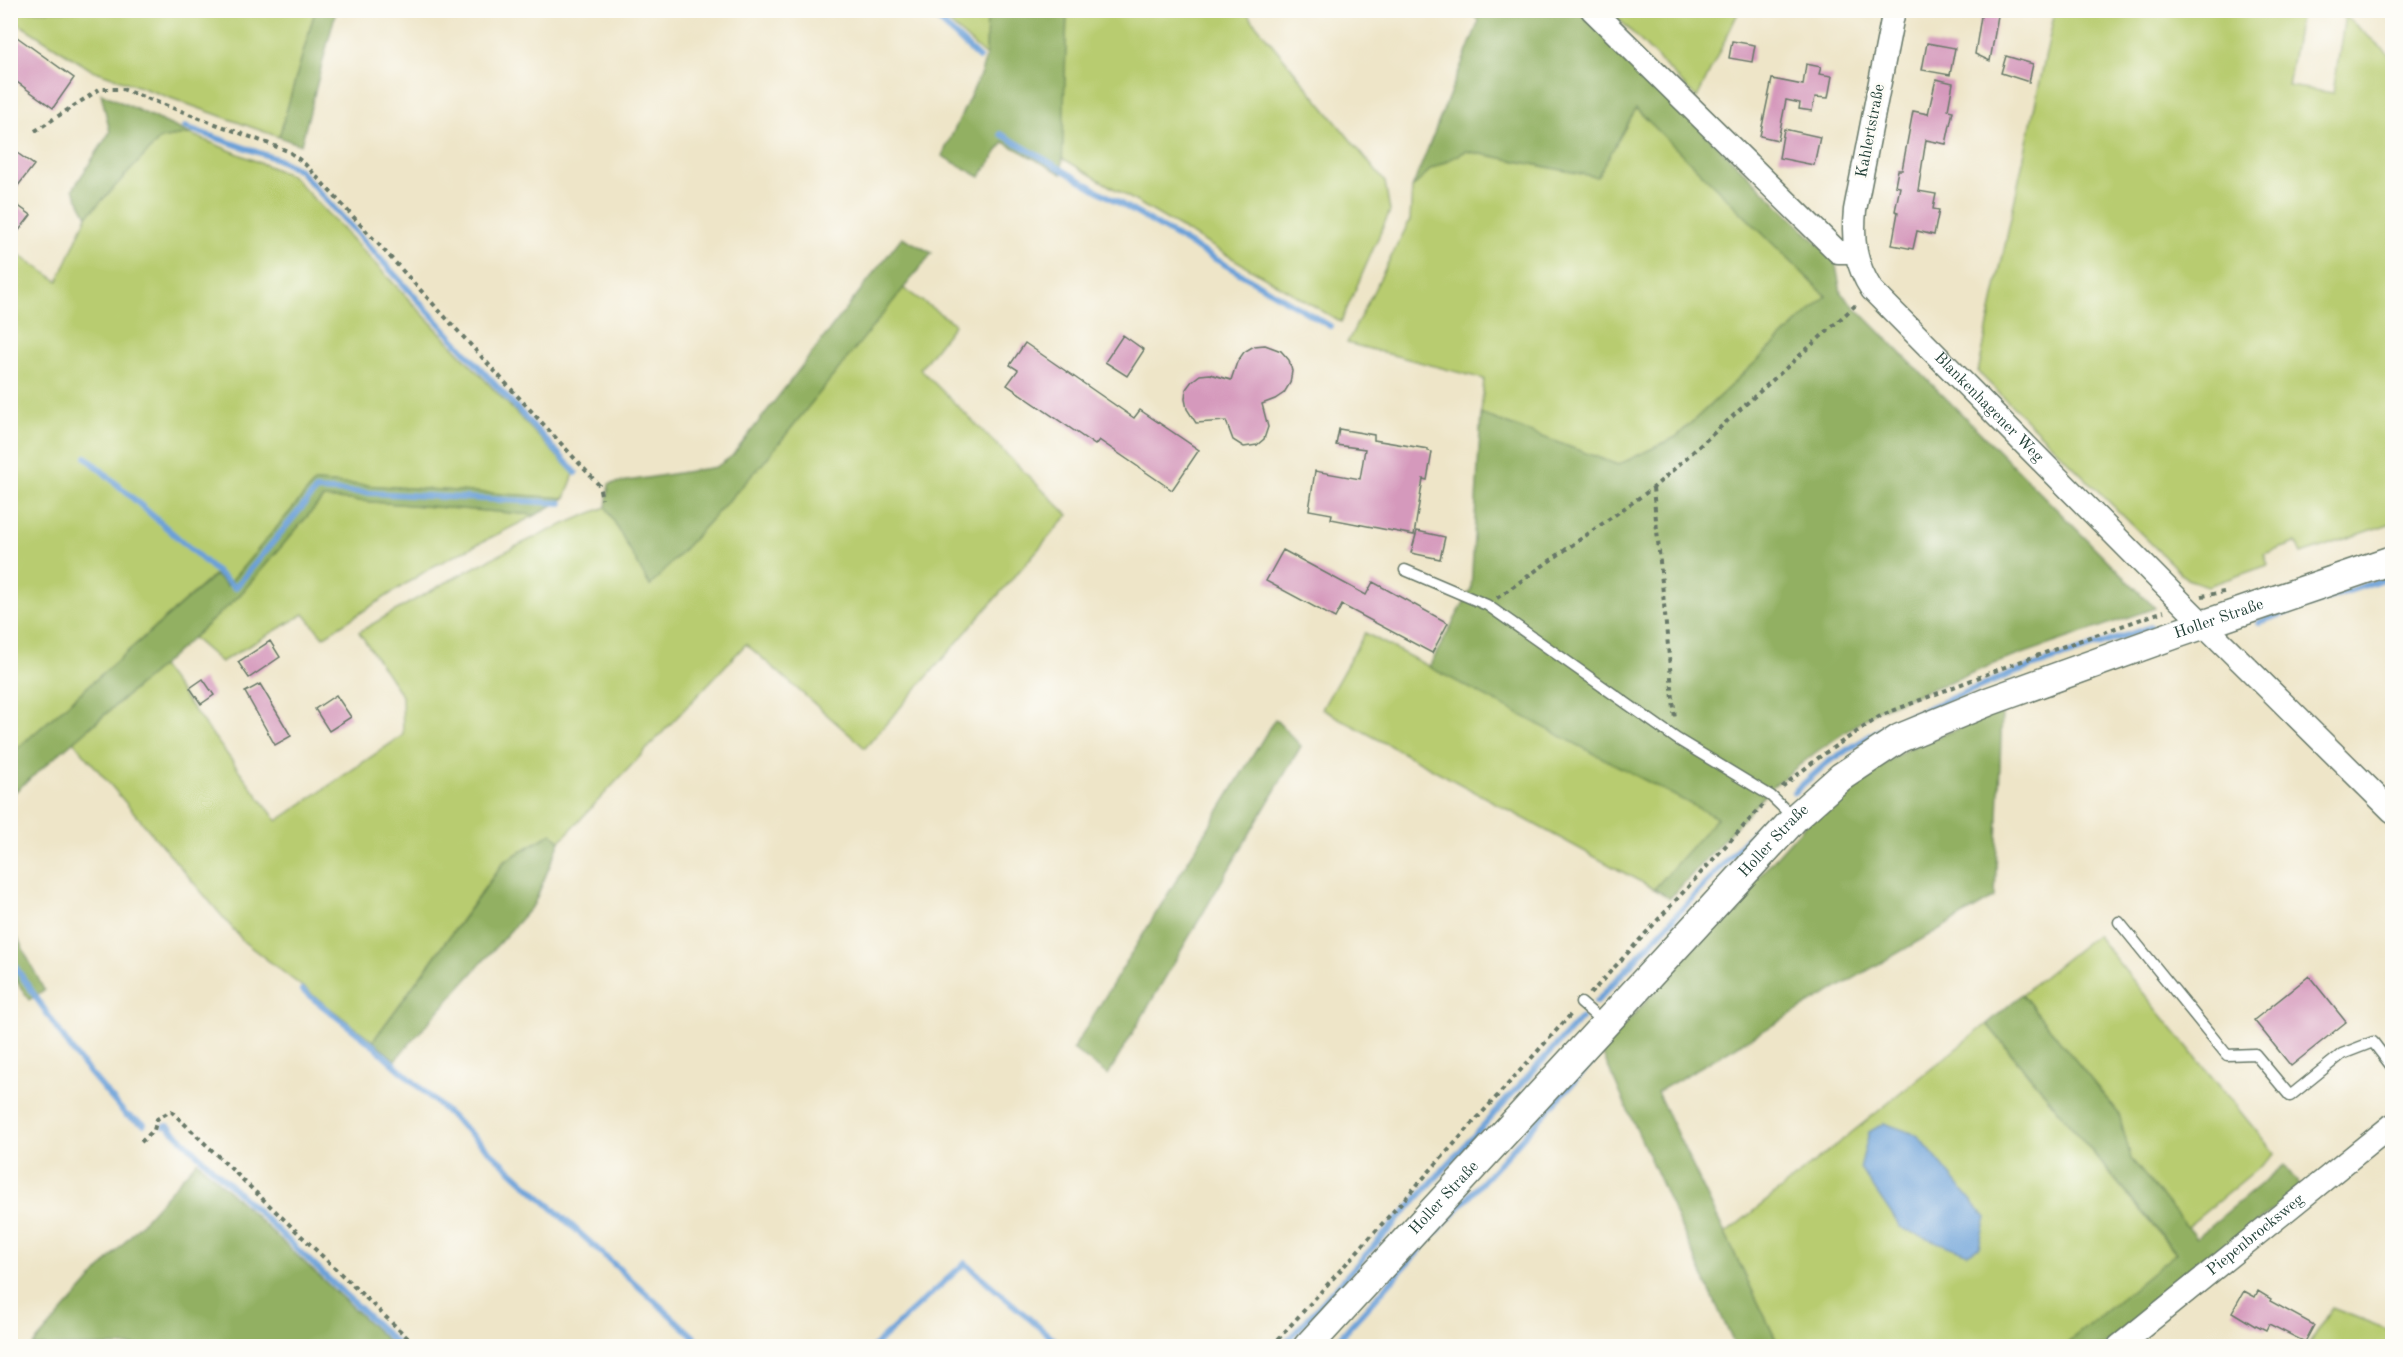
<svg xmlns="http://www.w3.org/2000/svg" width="2403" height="1357" viewBox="0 0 2403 1357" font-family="'Old Standard TT',serif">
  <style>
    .green { fill: #b8cc70; stroke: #6c8452; stroke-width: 1.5 }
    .forest { fill: #92b062; stroke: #58764b; stroke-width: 1.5 }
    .water { fill: #6ba0d8; stroke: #456e86; stroke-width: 1.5 }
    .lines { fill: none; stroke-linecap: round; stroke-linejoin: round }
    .stream { stroke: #6ba0d8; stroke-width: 6 }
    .building { fill: #d599bc }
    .service-casing { stroke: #677868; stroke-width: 13 }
    .minor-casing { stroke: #677868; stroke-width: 25 }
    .tertiary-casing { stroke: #677868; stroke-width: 31 }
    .path { stroke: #677868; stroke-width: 4; stroke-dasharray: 4.5 4.5; stroke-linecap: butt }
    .service { stroke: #fff; stroke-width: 10 }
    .minor { stroke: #fff; stroke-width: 22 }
    .tertiary { stroke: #fff; stroke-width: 28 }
    .labels { text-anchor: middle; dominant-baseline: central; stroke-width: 6; stroke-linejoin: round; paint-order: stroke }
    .street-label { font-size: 16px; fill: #1f3d34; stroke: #fdfcf7 }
  </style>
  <rect width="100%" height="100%" fill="#fdfcf7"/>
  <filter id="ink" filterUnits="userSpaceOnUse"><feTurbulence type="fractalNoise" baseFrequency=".0167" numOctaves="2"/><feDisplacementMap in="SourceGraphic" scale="12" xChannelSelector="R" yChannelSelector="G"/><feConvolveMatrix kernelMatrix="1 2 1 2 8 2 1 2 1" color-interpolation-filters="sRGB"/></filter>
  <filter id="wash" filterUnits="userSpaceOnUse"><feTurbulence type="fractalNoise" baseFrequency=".008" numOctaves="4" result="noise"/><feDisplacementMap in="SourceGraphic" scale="24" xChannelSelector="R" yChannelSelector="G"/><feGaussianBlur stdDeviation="1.35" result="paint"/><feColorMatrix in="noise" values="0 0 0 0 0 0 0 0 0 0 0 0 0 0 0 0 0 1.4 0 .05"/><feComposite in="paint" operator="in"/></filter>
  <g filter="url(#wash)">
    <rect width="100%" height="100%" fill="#eee5c8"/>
    <!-- green -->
    <path class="green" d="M10,11H315L279,137L90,69L11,19Z
      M936,11H987L986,56Z
      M1067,11H1245L1385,182L1390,211L1341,322L1062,158Z
      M1611,11H1739L1697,98Z
      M2055,11H2301L2288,86L2333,93L2345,16L2392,57V523L2301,554L2296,543L2264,554L2268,565L2208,586L2187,579L1978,372Z
      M1636,108L1826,296L1676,437L1618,465L1481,414L1484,379L1347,343L1410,220L1412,188L1431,169L1466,151L1597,177Z
      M190,134L292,176L574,474L565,498L315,482L227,586L214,575L11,754L10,249L58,281L87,216L160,139Z
      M903,288L955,324L920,369L1068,515L865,748L746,644L560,841L552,833L504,861L373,1041L244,942L74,742L161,666L277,821L403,735L402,696L359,632C439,585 520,540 606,507L650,586L764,462Z
      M323,498L536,515L432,567L323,637L304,614L221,662L193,638L239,596Z
      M1365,633L1718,818L1654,889L1322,709Z
      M2096,935L2275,1154L2187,1227L2131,1159L2119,1114L2022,994Z
      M1987,1024L2176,1254L2063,1346H1779L1725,1234Z
      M2332,1308L2392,1331V1346H2308Z"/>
    <!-- forest -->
    <path class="forest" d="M315,11H336L301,145L279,137Z
      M987,11H1067L1062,174L1004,142L980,177L942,156L981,73L986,56Z
      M1468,11H1579L1835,260L1841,293L2155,608L2002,661L1878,710L1816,752L1772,787L1670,898L1654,889L1717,818L1429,667L1471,589L1481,414L1618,465L1676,437L1826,296L1636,109L1597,177L1466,151L1431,169L1412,188L1479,21Z
      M101,93L190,134L160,139L87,216L73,189L110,132Z
      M902,237L932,253L764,462L650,586L606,507L609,484L716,467L732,456Z
      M315,482L565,498L536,515L323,498L239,596L161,666L11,795V754L215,575L227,586Z
      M2002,711L1995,897L1657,1092L1779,1346H1735L1601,1051L1806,824L1850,788L1905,750Z
      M1275,719L1301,746L1108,1075L1073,1049Z
      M552,833L560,841L534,904L395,1060L373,1041L505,861Z
      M11,928L19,941L44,990L29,1000L11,973Z
      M2022,994L2119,1114L2131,1159L2196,1238L2284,1165L2301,1187L2103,1346H2063L2176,1253L1987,1024Z
      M197,1161L393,1346H32Z"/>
    <!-- water -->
    <path class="water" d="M1884,1123L1917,1135L1986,1218L1979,1247L1968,1254L1901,1228L1860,1168L1869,1132Z"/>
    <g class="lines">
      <!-- stream -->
      <path class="stream" d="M928,10L979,58
        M185,127L277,159L299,170L576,473
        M1001,134L1330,326
        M86,457L235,588L316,490L561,503
        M2259,622L2392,576
        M1794,792L1828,762L1889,724L2008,675L2151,627
        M10,959L78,1059L126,1115L144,1124
        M302,990L374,1046L704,1346
        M1596,1002L1767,817
        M164,1126H168L399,1346
        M874,1346L965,1263L1061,1346
        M1283,1346L1581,1018
        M1332,1346L1592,1062"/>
    </g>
    <g id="blocks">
      <!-- building -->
      <path class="building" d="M1982,10H1999L1990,61L1975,54Z
        M17,37L74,78L53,108L10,77V46Z
        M1732,41L1755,45L1752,62L1729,58Z
        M1927,43L1955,48L1950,75L1922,70Z
        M2006,56L2033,64L2029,82L2001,73Z
        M1806,64L1821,67L1819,74L1832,76L1828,98L1815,97L1812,111L1799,109L1800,103L1786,100L1778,140L1760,136L1772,79L1803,85Z
        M1936,79L1953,83L1948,110L1953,111L1946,144L1926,140L1918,191L1936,194L1933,209L1939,210L1934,235L1917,231L1913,249L1892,245L1898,212L1895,211L1900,187L1895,186L1898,170H1902L1913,111L1928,114Z
        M1784,129L1820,137L1814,165L1779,158Z
        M10,148L34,165L10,196Z
        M10,200L31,215L10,242Z
        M1123,335L1144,350L1127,376L1105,362Z
        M1025,343L1134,418L1140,410L1199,450L1172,490L1099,440L1095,445L1007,385L1018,370L1010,365Z
        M1265,345L1281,351L1289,360L1292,371L1290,383L1284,393L1275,399L1262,404L1268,427L1264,439L1257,445L1244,447L1233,440L1226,421L1196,423L1187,409L1185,399L1186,389L1192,381L1200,375L1210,374L1231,380L1237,362L1244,352L1254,346Z
        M1339,429L1374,435V440L1428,449V451L1432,452L1427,480L1423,479L1414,535L1331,519L1332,514L1309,510L1315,471L1360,479L1365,449L1336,445Z
        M1417,531L1445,537L1440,559L1411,553Z
        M1283,550L1366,595L1373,582L1448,623L1432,653L1342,605L1335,618L1266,581Z
        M270,641L280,657L249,678L238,662Z
        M203,679L214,695L201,704L190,688Z
        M260,684L291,736L275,745L245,692Z
        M336,695L351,717L329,731L315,709Z
        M2309,976L2346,1022L2291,1066L2254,1020Z
        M2244,1291L2255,1297L2258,1291L2271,1299L2270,1301L2314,1325L2305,1342L2269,1324L2266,1330L2256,1325L2255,1326L2232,1312Z"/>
    </g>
  </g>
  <g filter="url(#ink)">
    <use href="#blocks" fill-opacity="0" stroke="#677868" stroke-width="1.5"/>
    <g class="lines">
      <!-- service casing -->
      <g class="service-casing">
        <path id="service" d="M1405,570L1487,605L1677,739L1771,796L1793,817
          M2119,922L2227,1055L2255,1054L2290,1096L2342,1054L2373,1042L2392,1067
          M1581,1003L1604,1023"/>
      </g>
      <!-- minor casing -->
      <g class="minor-casing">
        <g id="minor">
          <path d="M1592,10L1838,252H1854"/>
          <path id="s1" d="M1894,10L1855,210C1852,241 1855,264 1872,290L2183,604L2392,811"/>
          <path id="s2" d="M2119,1346L2392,1125"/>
        </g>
      </g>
      <!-- tertiary casing -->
      <g class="tertiary-casing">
        <g id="tertiary">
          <path id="s3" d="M1308,1346L1795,818L1841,777L1900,738L1990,701L2179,633L2392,560"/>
        </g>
      </g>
      <!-- path -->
      <path class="path" d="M35,131L100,89H122L288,151L304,163L599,485L602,499
        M1653,488L1675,720
        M2202,596L2224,592
        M1497,598L1653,488L1858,303
        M1782,787L1822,755L1882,715L2005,667L2164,611
        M1590,994L1763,805
        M141,1142L154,1130L157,1119L171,1111L416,1346
        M1272,1346L1572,1013"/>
      <!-- service -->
      <use href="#service" class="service"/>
      <!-- minor -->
      <use href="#minor" class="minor"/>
      <!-- tertiary -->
      <use href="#tertiary" class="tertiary"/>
    </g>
  </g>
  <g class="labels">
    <!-- street labels -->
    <g class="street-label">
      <text transform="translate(1871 131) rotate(-79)">Kahlertstraße</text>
      <text stroke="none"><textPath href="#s1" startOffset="453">Blankenhagener Weg</textPath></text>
      <text stroke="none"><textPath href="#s3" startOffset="1191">Holler Straße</textPath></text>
      <text stroke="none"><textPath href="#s3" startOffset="687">Holler Straße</textPath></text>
      <text stroke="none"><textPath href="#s3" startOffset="201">Holler Straße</textPath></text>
      <text stroke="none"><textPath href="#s2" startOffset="176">Piepenbrocksweg</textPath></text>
    </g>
  </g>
  <!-- margin -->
  <rect width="2403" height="1357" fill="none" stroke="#fdfcf7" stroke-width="36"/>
</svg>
